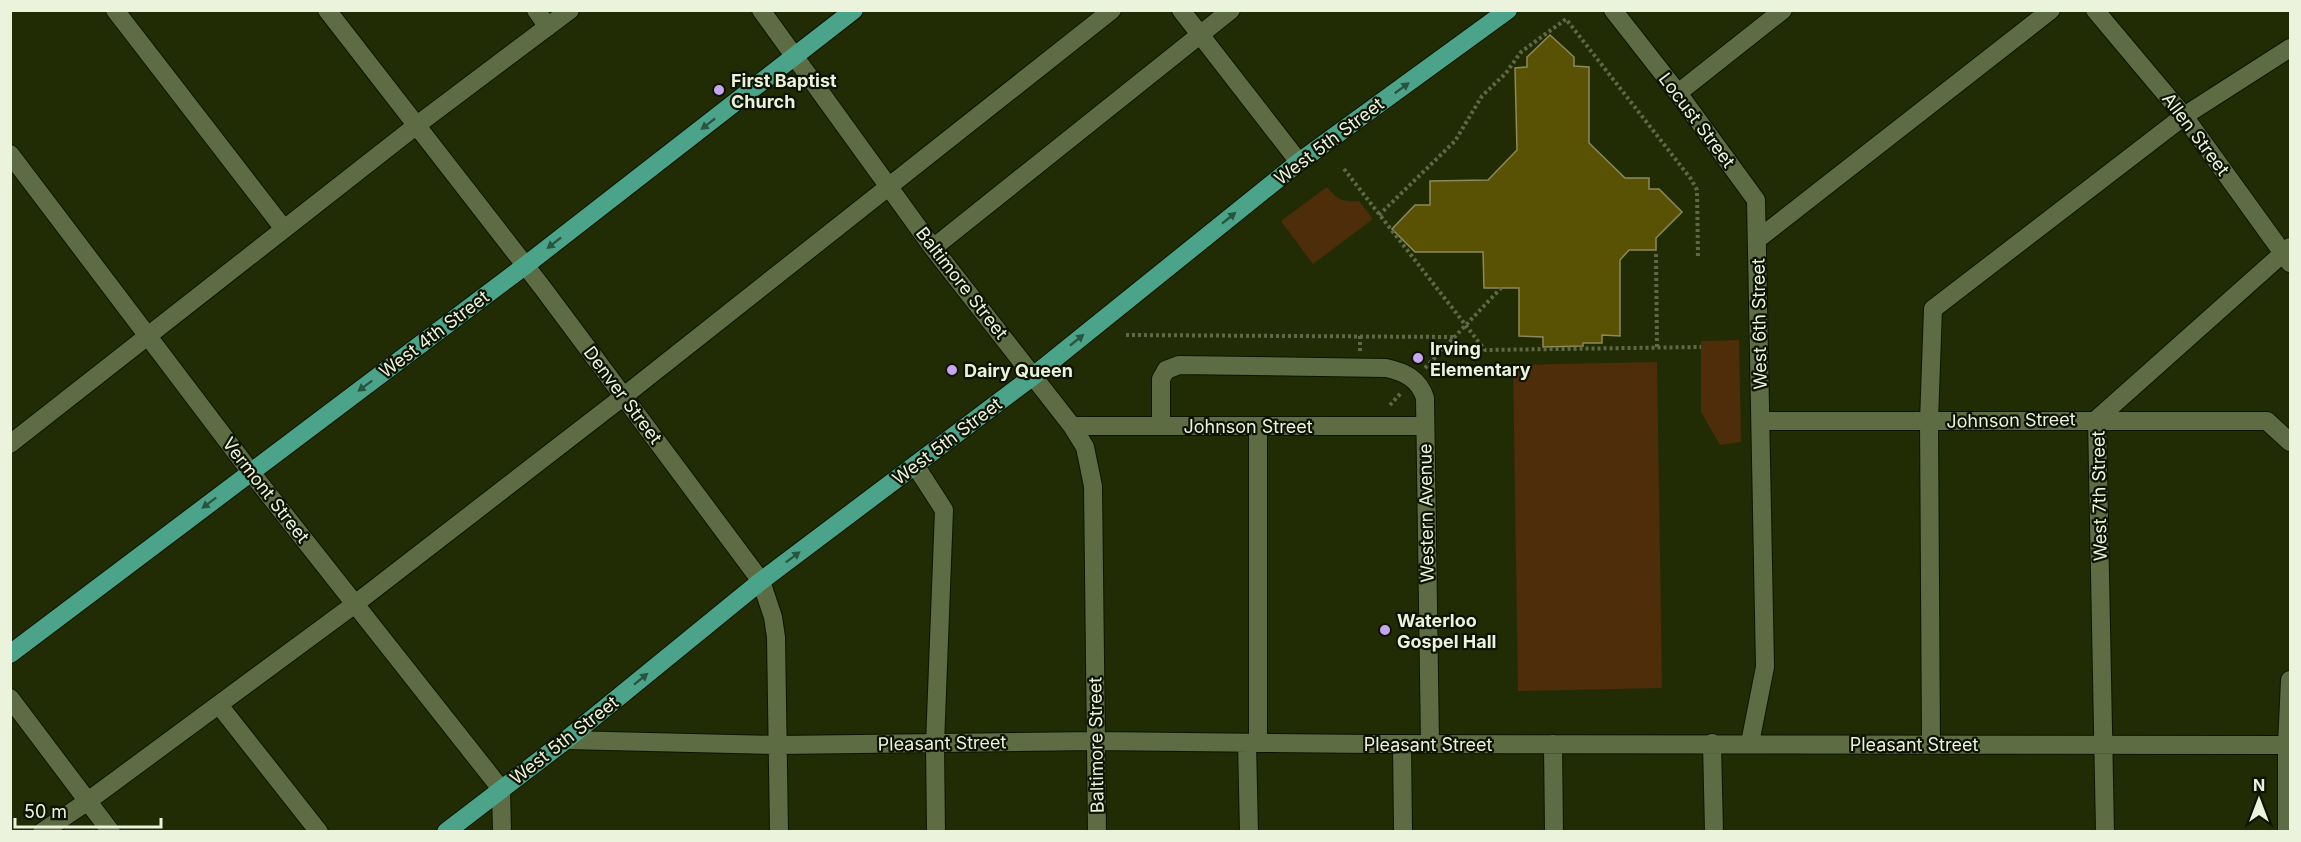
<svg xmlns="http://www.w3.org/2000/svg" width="2301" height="842" viewBox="0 0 2301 842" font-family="Inter,sans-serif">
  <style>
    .green { fill: #4d2d0a }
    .building { fill: #595205; stroke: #8d895c; stroke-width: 1.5 }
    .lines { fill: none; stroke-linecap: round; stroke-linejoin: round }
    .minor-casing { stroke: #0c1400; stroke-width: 20 }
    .major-casing { stroke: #0c1400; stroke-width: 20 }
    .path { stroke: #5f6947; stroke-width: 4; stroke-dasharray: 3 3; stroke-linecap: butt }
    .minor { stroke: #5e6c43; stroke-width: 18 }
    .major { stroke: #4ba48a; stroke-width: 18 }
    .oneway { fill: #295440 }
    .poi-dot { fill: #c6a6f0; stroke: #0e1304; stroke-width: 2 }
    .labels { text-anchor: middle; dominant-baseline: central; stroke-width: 4.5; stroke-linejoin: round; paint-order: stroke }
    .poi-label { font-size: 18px; font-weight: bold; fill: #ebf3dd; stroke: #0e1304; text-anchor: start }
    .street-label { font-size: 18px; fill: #ebf3dd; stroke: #0e1304 }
  </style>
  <rect width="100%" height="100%" fill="#212c04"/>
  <!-- green -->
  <path class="green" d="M1327,187C1337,200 1343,202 1359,201L1373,219L1313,264L1281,221Z
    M1739,340L1741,442L1720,445L1701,412V341Z
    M1657,362L1662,688L1518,691L1513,365Z"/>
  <!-- building -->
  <path class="building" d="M1550,35L1574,57V66L1589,67V143L1625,178H1649V189H1659L1682,212L1656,238V250H1629L1620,260V336L1602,335V343H1583V346L1543,347V337L1519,336V288H1484L1483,252H1415L1392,229L1415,205H1430V181L1488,180L1517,150L1515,68L1527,67V57Z"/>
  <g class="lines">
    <!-- minor casing -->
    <g class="minor-casing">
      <path id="minor" d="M115,10L284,229
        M327,10L542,287L761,581L773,617L776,637L779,832
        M536,10L548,27
        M761,10L933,248L1072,426L1085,447L1093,486L1097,832
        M1181,10L1299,162
        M1613,10L1678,93L1756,200L1765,667L1750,743
        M2095,10L2184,116L2290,263
        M1678,93L1783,10
        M10,154L250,471L501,789L502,832
        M1758,239L2051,10
        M933,248L1231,10
        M1761,421H2267L2290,442
        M1072,426H1425
        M1161,426V379L1166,370L1179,365L1386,368C1405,372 1419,379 1425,398L1430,744
        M10,444L417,125L570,10
        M915,465L944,510L935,744L936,832
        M10,698L111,832
        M219,705L319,832
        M566,740L778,745L1096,741L1373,744L2290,745
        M1247,743L1249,832
        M1258,743V426
        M1712,743L1714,832
        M1402,744L1403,832
        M1553,744L1554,832
        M1931,744L1929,421L1933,309L2184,116L2290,48
        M42,832L88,801L355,604L624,396L1112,10
        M2105,832L2097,419L2290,247
        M2287,832V745L2290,680"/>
    </g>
    <!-- major casing -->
    <g class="major-casing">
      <path id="major" d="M10,654L526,265L854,10
        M446,832L566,740L761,581L1032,377L1299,162L1508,10"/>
    </g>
    <!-- path -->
    <path class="path" d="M1344,169L1485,350L1701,347
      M1379,215L1455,141L1482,96L1506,73L1521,52L1566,19L1691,179L1697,190L1698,257
      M1656,254L1657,347
      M1126,335L1454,337
      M1360,336V351
      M1425,368L1501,288
      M1390,405L1401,393"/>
    <!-- minor -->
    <use href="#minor" class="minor"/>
    <!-- major -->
    <use href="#major" class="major"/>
  </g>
  <!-- one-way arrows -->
  <defs><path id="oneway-solid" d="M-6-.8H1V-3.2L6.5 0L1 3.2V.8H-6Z" transform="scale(1.5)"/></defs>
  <g class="oneway">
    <use href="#oneway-solid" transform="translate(1402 88) rotate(-36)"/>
    <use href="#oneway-solid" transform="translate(708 124) rotate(142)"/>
    <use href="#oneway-solid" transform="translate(1229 218) rotate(-39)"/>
    <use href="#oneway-solid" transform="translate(554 243) rotate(142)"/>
    <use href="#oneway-solid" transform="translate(1077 340) rotate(-39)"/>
    <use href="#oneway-solid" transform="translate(365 386) rotate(143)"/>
    <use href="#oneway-solid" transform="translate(209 503) rotate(143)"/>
    <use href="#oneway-solid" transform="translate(793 557) rotate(-37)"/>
    <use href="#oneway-solid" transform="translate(641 679) rotate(-39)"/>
  </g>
  <!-- markers -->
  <g class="poi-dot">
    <circle cx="719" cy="90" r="6"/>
    <circle cx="1418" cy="358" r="6"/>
    <circle cx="952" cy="370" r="6"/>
    <circle cx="1385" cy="630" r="6"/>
  </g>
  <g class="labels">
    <!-- poi labels -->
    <g class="poi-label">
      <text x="731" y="80">First Baptist<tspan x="731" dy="21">Church</tspan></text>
      <text x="1430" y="348">Irving<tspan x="1430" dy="21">Elementary</tspan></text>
      <text x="964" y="370">Dairy Queen</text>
      <text x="1397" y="620">Waterloo<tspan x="1397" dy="21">Gospel Hall</tspan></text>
    </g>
    <!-- street labels -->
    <g class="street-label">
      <text transform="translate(1697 120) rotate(53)">Locust Street</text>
      <text transform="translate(2196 134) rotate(53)">Allen Street</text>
      <text transform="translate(1329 141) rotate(-37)">West 5th Street</text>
      <text transform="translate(962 283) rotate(52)">Baltimore Street</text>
      <text transform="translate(1759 324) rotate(-91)">West 6th Street</text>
      <text transform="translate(434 334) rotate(-37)">West 4th Street</text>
      <text transform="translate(623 395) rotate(53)">Denver Street</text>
      <text transform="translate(2011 420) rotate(-1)">Johnson Street</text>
      <text x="1248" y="426">Johnson Street</text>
      <text transform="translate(947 441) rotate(-37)">West 5th Street</text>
      <text transform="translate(266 490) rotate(52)">Vermont Street</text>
      <text transform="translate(2099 496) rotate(-91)">West 7th Street</text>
      <text transform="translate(1426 513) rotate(-91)">Western Avenue</text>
      <text transform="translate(564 740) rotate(-38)">West 5th Street</text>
      <text transform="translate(942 743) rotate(-1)">Pleasant Street</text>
      <text x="1428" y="744">Pleasant Street</text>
      <text x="1914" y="744">Pleasant Street</text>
      <text transform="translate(1096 745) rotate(-91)">Baltimore Street</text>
    </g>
  </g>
  <!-- border -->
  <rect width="2301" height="842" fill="none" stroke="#ebf3dd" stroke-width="24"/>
  <!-- north arrow -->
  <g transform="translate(2259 800)" stroke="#0e1304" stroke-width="4.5" paint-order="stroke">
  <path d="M0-4.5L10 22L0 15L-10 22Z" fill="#ebf3dd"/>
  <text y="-9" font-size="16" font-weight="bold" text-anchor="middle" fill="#ebf3dd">N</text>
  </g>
  <!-- scale -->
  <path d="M15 818v9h146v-9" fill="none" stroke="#ebf3dd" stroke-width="3"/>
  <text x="24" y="818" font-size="18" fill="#ebf3dd" stroke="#0e1304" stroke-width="4.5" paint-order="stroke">50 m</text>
</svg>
